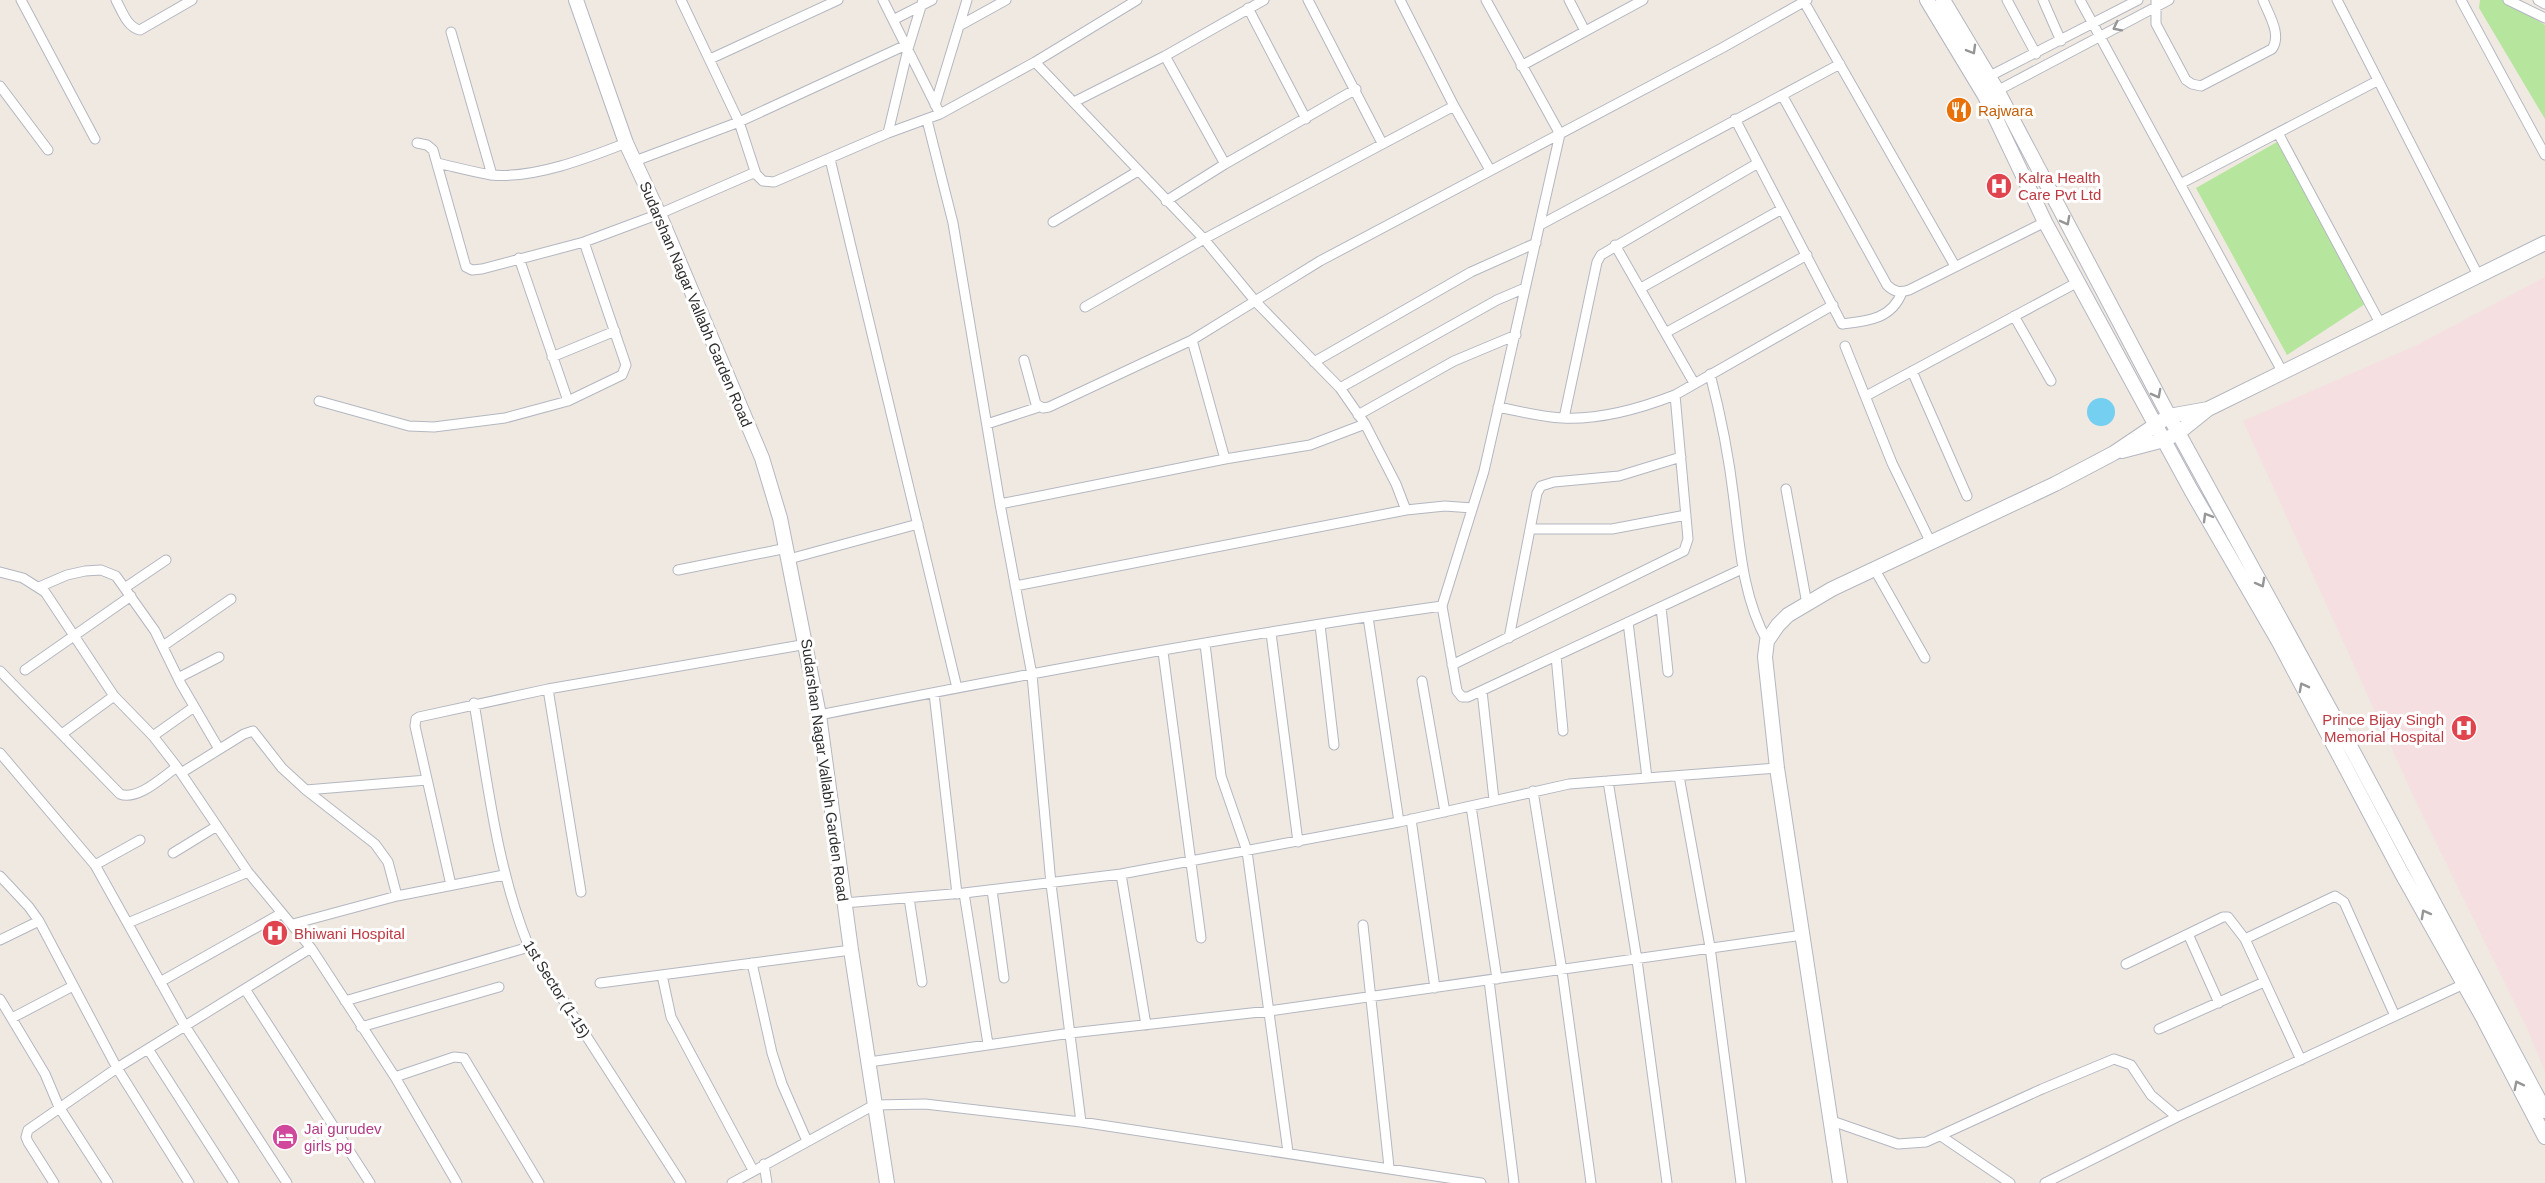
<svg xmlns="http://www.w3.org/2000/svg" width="2545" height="1183" viewBox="0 0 2545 1183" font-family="Helvetica,sans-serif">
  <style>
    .medical { fill: #f5dfe0 }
    .green { fill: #b6e59e }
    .water { fill: #75cff0 }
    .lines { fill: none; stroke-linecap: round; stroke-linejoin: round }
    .street-casing { stroke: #b4b7c1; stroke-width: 11 }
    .secondary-casing { stroke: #b4b7c1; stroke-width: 16 }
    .street { stroke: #fff; stroke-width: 9 }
    .secondary { stroke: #fff; stroke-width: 14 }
    .oneway { stroke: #969696 }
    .labels { text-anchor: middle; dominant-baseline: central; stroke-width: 6; stroke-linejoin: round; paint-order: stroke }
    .food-label { font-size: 15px; fill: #c56008; stroke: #fff; text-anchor: start }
    .health-label { font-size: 15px; fill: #be3a42; stroke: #fff; text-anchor: start }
    .street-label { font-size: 15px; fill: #2e2e2e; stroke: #fff }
    .hotel-label { font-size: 15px; fill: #b23c85; stroke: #fff; text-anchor: start }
  </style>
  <rect width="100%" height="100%" fill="#efe9e1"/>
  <!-- medical -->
  <path class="medical" d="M2545,277V1071L2525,1024L2417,804L2243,421L2419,344Z"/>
  <!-- green -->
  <path class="green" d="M2480,0H2504L2545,25V119L2479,8Z
    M2284,138L2365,304L2287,355L2196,188Z"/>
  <!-- water -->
  <path class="water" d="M2087 412a14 14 0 1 1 28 0a14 14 0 1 1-28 0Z"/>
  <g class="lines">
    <!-- street casing -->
    <g class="street-casing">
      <path id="street" d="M21,0L95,139
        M116,0C122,11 127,27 140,30L192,0
        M681,0L739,122L756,174
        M883,0L940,114
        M1308,0L1382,143
        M1400,0L1454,106L1490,170
        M1486,0L1560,134L1484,471L1442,606L1457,691L1462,697H1468L1742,569
        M1569,0L1585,31
        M1803,0L1955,266
        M2007,0L2036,54
        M2043,0L2061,41
        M2080,0L2282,371
        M2156,0V24L2186,80L2192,84L2201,86L2272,49C2282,35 2269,15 2263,0
        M2337,0L2478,275
        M2461,0L2545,155
        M2508,0L2545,18
        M2538,0L2545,4
        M1248,8L1306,119
        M893,20L932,0
        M959,26L1006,0
        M451,32L492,175
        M1165,56L1225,164
        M710,59L838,0
        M1035,62L1137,0
        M1521,66L1643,0
        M1984,79L2138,0
        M0,86L48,150
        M1993,93L2169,0
        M1782,95L1887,285C1894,292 1900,293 1909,290L2045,222
        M1074,102L1165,56L1264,0
        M935,105L967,0
        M1735,119L1842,324C1868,321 1892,319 1902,292
        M927,120L953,223L1000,504L1032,675L1051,884L1081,1122
        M888,133L908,49L923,0
        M2278,133L2380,323
        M417,143L427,145L433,150L466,267L472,270L482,269L584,242L659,214L751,174H756L763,181L774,182L888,133L940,114L1035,62L1204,239L1256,302L1340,388L1365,424L1396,484L1406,510
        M830,159L957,688
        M635,161L739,122L906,45
        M437,163C455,167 473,172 491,175C534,179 588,158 626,143
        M2182,183L2377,81
        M1166,201L1225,164L1356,89
        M1053,222L1138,171
        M1540,225L1840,64
        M1615,245L1694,383
        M519,258L568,401
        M1641,288L1782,209
        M1085,307L1204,239L1454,106
        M2014,316L2051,381
        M1667,332L1807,255
        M1192,340L1225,459
        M1845,346L1892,463L1931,543
        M552,357L615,331
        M1024,360L1036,404L1043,408L1049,407L1192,340L1320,261L1722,48L1807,0
        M1314,362L1471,272L1536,243
        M1912,371L1967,496
        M1710,374C1721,416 1729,457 1734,500C1740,549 1743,597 1767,641
        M1340,388L1497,300L1525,288
        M1866,396L2078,282
        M319,401L409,426L434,427L505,418L568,401L622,375L626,365L584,242
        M1498,407C1519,411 1540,417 1562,418C1600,420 1639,409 1675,395L1833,305
        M1358,415L1454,361L1516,335
        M1564,418L1597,262L1601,255L1758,163
        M987,424L1039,407
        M1786,489L1807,604
        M1000,504L1225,459L1310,445L1365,424
        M1530,529H1612L1686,515
        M789,559L918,524
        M678,570L787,548
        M1875,570L1925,658
        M0,572L23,578L45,592L114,696L153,736L177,767L248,872L311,948L395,1077L457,1183
        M1015,586L1406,510L1445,506L1472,508
        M39,587L67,575L85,571L101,570L116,576L155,631L181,684L219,749
        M126,587L166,560
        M1661,607L1668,672
        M1368,617L1399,822
        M1628,622L1647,778
        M1320,625L1334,745
        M1271,633L1298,842
        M1509,638L1537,493L1541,486L1554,482L1619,476L1681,457
        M1205,644L1221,776L1247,851L1288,1152
        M163,646L231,599
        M1163,652L1201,938
        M1556,656L1563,731
        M1452,665L1684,551L1688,539L1675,395
        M25,670L131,596
        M0,671L120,794C138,801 162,777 177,767
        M178,678L219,657
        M1422,681L1445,812
        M548,689L581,892
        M1482,691L1494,800
        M934,693L957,894
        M474,703C488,785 497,869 529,947L681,1183
        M819,715C1026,674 1234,635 1442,606
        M62,734L114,696
        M153,736L194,707
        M0,753L95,865L185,1026L287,1183
        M181,773L244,734L253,731L282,768L306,790L375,844L388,862L397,896
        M1679,776L1710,947L1741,1183
        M1608,781L1637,960L1667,1183
        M306,790L427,780
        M1533,791L1562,971L1591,1183
        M1471,806L1497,979
        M1411,819L1435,988
        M173,853L217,826
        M95,865L140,840
        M1121,874L1146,1025
        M0,876L29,907L39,921L117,1068L189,1183
        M451,885L415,726L416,719L419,717L548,689L807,644
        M992,890L1004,978
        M964,893L988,1044
        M909,898L922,982
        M844,903L964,893L1121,874L1399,822L1569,784L1777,768
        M128,923L248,872
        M293,924L397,896L504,875
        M1363,925L1389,1167
        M2188,934L2219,1003
        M2245,939L2335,896L2344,902L2395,1016
        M0,940L39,921
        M752,963L772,1053L782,1084L807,1141
        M2126,964L2223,917H2228L2245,939L2301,1060
        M662,975L671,1017L753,1170
        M1489,980L1514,1183
        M160,982L282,913
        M600,983L851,950
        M245,989L370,1183
        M0,999L45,1074L59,1107L108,1183
        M345,1001L529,947
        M12,1018L73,986
        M361,1027L499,987
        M2159,1029L2264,982
        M148,1049L234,1183
        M869,1062L1071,1033L1269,1011L1803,935
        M395,1077L454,1057L464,1058L539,1183
        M1832,1121L1898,1144L1926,1142L2042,1089L2114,1059L2131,1065L2151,1095L2177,1117
        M1941,1136L2010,1183
        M764,1164L767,1183
        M54,1183L28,1142L26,1137L28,1130L117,1068L311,948
        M732,1183L874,1105L925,1104L1081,1122L1481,1183
        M2045,1183L2177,1117L2464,984"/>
    </g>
    <!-- secondary casing -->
    <g class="secondary-casing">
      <path id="secondary" d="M576,0L626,143L659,214L762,458L780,518L819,715L851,950L887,1183
        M1927,0L1985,96L2045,222L2191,490L2279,642L2401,872L2482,1016L2545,1137
        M1943,0L1997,90L2169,416L2355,755L2545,1111
        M2122,451L2164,440L2178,433L2208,409L2545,243
        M1840,1183L1777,768L1765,657L1767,641L1778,625L1788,615L1832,589L2055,484L2114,453L2169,416L2208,409"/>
    </g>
    <!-- street -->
    <use href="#street" class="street"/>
    <!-- secondary -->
    <use href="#secondary" class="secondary"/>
  </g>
  <!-- one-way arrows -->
  <defs><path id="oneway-chevron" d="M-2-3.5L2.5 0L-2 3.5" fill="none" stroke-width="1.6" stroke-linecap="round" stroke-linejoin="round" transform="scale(1.5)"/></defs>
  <g class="oneway">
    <use href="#oneway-chevron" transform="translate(2117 27) rotate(153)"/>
    <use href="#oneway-chevron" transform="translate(1972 50) rotate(60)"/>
    <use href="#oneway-chevron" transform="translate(2066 221) rotate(62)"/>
    <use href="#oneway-chevron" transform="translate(2157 394) rotate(62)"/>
    <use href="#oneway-chevron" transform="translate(2207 517) rotate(-120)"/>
    <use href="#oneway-chevron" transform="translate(2261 583) rotate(61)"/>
    <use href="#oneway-chevron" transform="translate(2303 687) rotate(-118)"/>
    <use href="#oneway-chevron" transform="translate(2425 914) rotate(-119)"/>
    <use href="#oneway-chevron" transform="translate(2518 1085) rotate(-117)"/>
  </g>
  <!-- icons -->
  <defs>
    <g id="restaurant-disc" transform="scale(1.35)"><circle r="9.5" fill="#e8710a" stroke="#fff"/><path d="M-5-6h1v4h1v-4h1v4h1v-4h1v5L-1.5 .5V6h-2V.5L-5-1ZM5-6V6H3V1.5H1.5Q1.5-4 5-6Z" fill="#fff"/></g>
    <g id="hospital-disc" transform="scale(1.35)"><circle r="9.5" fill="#e0444e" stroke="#fff"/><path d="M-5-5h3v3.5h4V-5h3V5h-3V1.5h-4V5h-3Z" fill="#fff"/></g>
    <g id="hotel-disc" transform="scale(1.35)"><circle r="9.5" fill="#d1479c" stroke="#fff"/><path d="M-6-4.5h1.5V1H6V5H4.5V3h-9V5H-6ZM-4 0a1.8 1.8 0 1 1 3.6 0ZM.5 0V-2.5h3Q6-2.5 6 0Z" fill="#fff"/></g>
  </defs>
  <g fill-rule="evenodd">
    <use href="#restaurant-disc" x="1959" y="110"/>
    <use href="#hospital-disc" x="1999" y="186"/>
    <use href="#hospital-disc" x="2464" y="728"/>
    <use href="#hospital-disc" x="275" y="933"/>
    <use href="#hotel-disc" x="285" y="1137"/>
  </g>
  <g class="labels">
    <!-- food labels -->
    <g class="food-label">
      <text x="1978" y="110">Rajwara</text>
    </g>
    <!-- health labels -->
    <g class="health-label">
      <text x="2018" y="177">Kalra Health<tspan x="2018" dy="17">Care Pvt Ltd</tspan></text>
      <text x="2444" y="719" text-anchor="end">Prince Bijay Singh<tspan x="2444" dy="17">Memorial Hospital</tspan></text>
      <text x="294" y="933">Bhiwani Hospital</text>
    </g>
    <!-- street labels -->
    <g class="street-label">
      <text transform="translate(696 304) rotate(67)">Sudarshan Nagar Vallabh Garden Road</text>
      <text transform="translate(825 770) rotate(82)">Sudarshan Nagar Vallabh Garden Road</text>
      <text transform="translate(557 989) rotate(58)">1st Sector (1-15)</text>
    </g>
    <!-- hotel labels -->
    <g class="hotel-label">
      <text x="304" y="1128">Jai gurudev<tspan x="304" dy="17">girls pg</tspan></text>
    </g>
  </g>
</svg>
